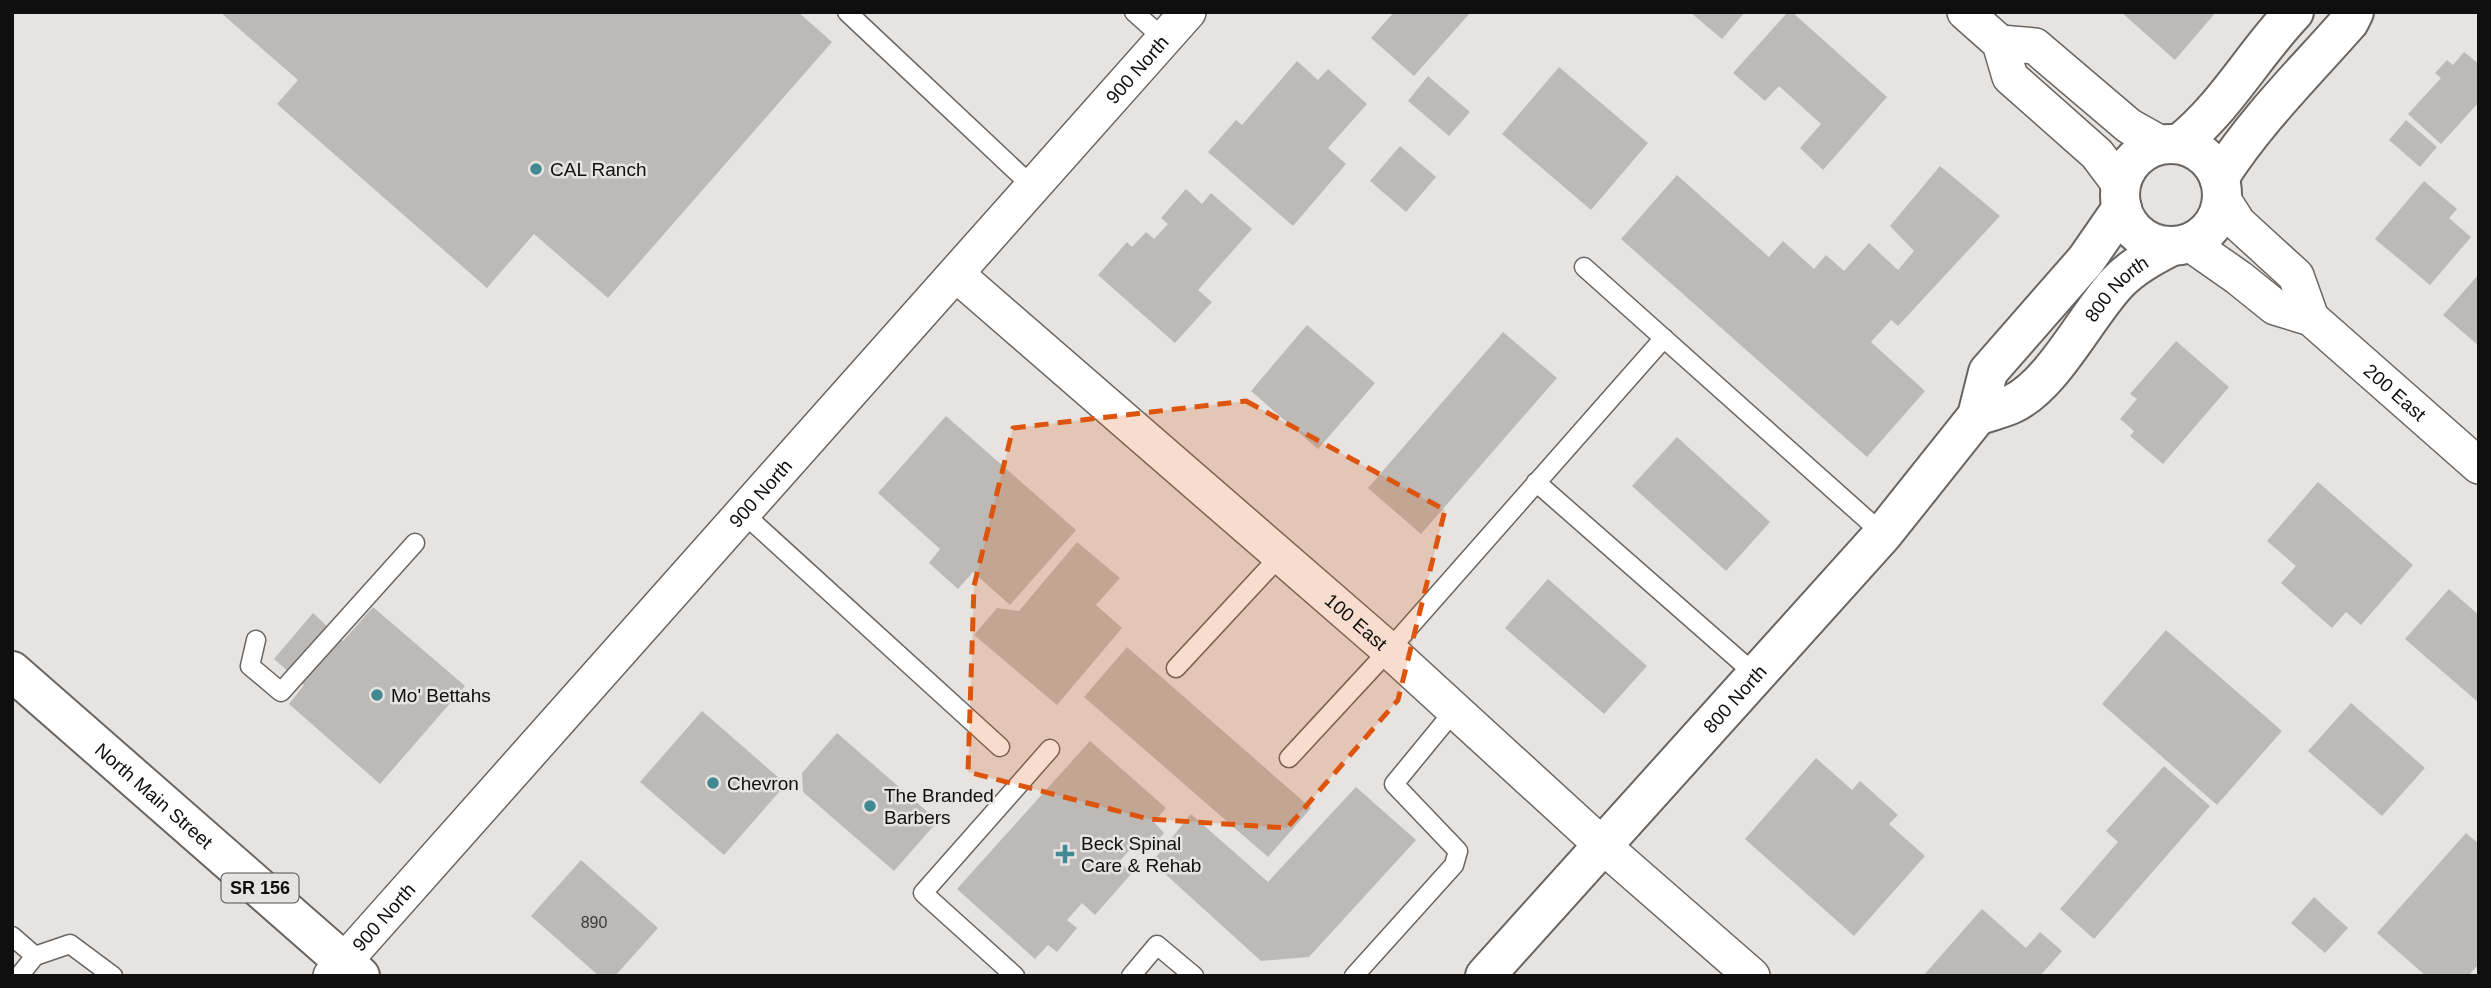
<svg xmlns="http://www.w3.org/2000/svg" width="2491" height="988" viewBox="0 0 2491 988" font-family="Arial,sans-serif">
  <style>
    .building { fill: #bdb9b7 }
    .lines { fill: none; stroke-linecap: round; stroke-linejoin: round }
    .service-casing { stroke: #686563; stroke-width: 21 }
    .minor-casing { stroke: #686563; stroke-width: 38 }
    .tertiary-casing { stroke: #686563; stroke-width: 42 }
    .primary-casing { stroke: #686563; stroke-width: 42 }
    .service { stroke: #fff; stroke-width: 18 }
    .minor { stroke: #fff; stroke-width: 35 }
    .tertiary { stroke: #fff; stroke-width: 38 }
    .primary { stroke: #fff; stroke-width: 38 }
    .marked { fill: #dd550c; fill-opacity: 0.2; stroke: #dd550c; stroke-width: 5; stroke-dasharray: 14 9; stroke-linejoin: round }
    .poi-dot { fill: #428991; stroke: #e6e3e1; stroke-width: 2.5 }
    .labels { text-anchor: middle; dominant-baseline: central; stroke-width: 5; stroke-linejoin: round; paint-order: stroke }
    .number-label { font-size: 16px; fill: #3b3a39 }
    .shield { fill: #e6e3e1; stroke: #504f4e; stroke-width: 2 }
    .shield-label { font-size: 18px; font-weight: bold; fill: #100f0f }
    .street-label { font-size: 19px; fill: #100f0f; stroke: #e6e3e1 }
    .poi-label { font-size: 19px; fill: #100f0f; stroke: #e6e3e1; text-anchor: start }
  </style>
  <rect width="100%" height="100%" fill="#e6e3e1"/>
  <!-- building -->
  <path class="building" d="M220,12H798L832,42L608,298L534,234L487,288L277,104L298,80Z
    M1394,12H1471L1414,76L1371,38Z
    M1690,12H1745L1722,39Z
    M1788,12H1792L1887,97L1823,170L1800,148L1821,124L1779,86L1765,101L1733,73Z
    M2121,12H2216L2175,60Z
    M2464,52L2479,64V102L2441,144L2408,114L2441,78L2435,73L2447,60L2453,65Z
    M1297,61L1318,80L1328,69L1367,104L1328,148L1346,164L1293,226L1208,152L1236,120L1242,125Z
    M1559,67L1648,143L1591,210L1502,134Z
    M1428,76L1470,112L1449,136L1408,101Z
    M2406,120L2437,147L2420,167L2389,140Z
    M1400,146L1436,177L1406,212L1370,181Z
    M1940,166L2000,216L1898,326L1891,320L1871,342L1925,391L1867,457L1621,239L1677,175L1769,257L1783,241L1814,269L1826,255L1844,271L1869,243L1898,270L1914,251L1890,226Z
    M2424,181L2457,209L2449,218L2471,237L2430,285L2375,239Z
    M1186,189L1202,204L1211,193L1252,229L1198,290L1212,302L1175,343L1098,275L1127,242L1132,247L1146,232L1154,239L1168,224L1161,218Z
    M2479,274V346L2443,315Z
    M1307,325L1375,383L1318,449L1251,391Z
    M1503,332L1557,378L1421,534L1368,488Z
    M2176,341L2229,387L2163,464L2130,436L2134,431L2120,419L2137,399L2130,394Z
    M946,416L1076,530L1010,605L973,572L958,589L929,563L940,549L878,493Z
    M1677,437L1770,522L1726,571L1632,486Z
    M2318,482L2413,565L2361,625L2346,612L2332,628L2281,583L2296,566L2267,541Z
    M1077,542L1120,578L1096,605L1122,628L1057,705L974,635L997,608L1019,611Z
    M1548,579L1647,666L1604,714L1505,628Z
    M2449,589L2479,615V703L2405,639Z
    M373,607L465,686L380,784L289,704L304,685L274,659L313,613L343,641Z
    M2166,630L2282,731L2217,805L2102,704Z
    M1127,647L1311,808L1268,857L1084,697Z
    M2351,703L2425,768L2382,816L2308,751Z
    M702,711L786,784L724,855L640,782Z
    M837,733L938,821L894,871L803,792L802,773Z
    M1090,741L1166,808L1154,822L1164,833L1145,856L1133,846L1119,862L1132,873L1095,915L1082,903L1067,920L1077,928L1057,952L1048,945L1035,959L957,889Z
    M1816,758L1852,790L1860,781L1898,815L1889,824L1925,856L1854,936L1745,839Z
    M2164,766L2210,806L2094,939L2060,909L2118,842L2106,831Z
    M1356,787L1416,840L1309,957L1261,961L1152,862L1191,814L1268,882Z
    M2466,833L2479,844V964L2468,976H2426L2377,933Z
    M581,860L658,928L615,976H599L531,916Z
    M2314,897L2348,928L2325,953L2291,923Z
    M1982,909L2026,948L2040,932L2062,951L2040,976H1923Z"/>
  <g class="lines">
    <!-- service casing -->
    <g class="service-casing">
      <path id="service" d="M847,12L1033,187
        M1134,12L1164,39
        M1584,267L1883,534
        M1536,482L1756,675
        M743,513L1000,747
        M256,640L250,666L281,692L415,543
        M1176,668L1279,557
        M1289,758L1389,650L1664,338
        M12,936L35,956L19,976
        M35,956L70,944L113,976
        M1015,976L923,893L1050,749
        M1131,976L1157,945L1194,976
        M1354,976L1454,865L1458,851L1394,784L1454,711"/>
    </g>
    <!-- minor casing -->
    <g class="minor-casing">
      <g id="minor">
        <path d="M1965,12L2000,43L2010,77L2097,154L2121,186"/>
        <path d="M2000,43L2035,46L2129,126L2163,145"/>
        <path d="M2222,198L2238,223L2296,276L2311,318"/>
        <path id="s1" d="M2189,243L2239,278L2275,307L2311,318L2479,466"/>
        <path id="s2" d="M956,274L1389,650L1602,845L1752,976"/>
        <path id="s3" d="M331,976L1188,12"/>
      </g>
    </g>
    <!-- tertiary casing -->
    <g class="tertiary-casing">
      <g id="tertiary">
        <path d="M2179,144C2225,108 2253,55 2294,12"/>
        <circle cx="2171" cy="195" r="51"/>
        <path d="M2219,178C2255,121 2305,72 2349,22L2354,12"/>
        <path id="s4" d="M1977,416C1988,412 2001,409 2012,404C2053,385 2086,316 2117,283C2132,267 2151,257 2170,247"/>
        <path id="s5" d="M1485,976L1883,534L1977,416L1988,372L2086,260L2122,208"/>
      </g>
    </g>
    <!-- primary casing -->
    <g class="primary-casing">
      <g id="primary">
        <path id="s6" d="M12,671L360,976"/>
      </g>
    </g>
    <!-- service -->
    <use href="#service" class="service"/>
    <!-- minor -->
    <use href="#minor" class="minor"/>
    <!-- tertiary -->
    <use href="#tertiary" class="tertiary"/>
    <!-- primary -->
    <use href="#primary" class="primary"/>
  </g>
  <!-- marked area -->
  <path class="marked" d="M1246,401L1445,510L1398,700L1287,828L1149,819L968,772L974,586L1013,428Z"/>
  <!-- markers -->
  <g class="poi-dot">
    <circle cx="536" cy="169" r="7"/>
    <circle cx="377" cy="695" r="7"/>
    <circle cx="713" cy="783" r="7"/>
    <circle cx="870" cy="806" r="7"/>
    <path d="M1061.5 843.5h7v7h7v7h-7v7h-7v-7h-7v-7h7z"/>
  </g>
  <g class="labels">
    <!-- number labels -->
    <g class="number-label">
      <text x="594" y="922">890</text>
    </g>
    <!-- shield labels -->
    <rect class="shield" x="221.5" y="873.5" width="77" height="29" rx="5"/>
    <g class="shield-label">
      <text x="260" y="888">SR 156</text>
    </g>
    <!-- street labels -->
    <g class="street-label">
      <text stroke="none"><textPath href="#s3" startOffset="1213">900 North</textPath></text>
      <text stroke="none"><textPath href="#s4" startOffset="194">800 North</textPath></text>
      <text stroke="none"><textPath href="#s1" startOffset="257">200 East</textPath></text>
      <text stroke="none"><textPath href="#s3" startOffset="646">900 North</textPath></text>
      <text stroke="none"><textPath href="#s2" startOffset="530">100 East</textPath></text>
      <text stroke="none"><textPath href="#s5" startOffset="373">800 North</textPath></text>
      <text stroke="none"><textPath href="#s6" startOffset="189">North Main Street</textPath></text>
      <text stroke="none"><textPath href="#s3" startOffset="79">900 North</textPath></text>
    </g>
    <!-- poi labels -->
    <g class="poi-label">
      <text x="550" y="169">CAL Ranch</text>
      <text x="391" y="695">Mo' Bettahs</text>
      <text x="727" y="783">Chevron</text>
      <text x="884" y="795">The Branded<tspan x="884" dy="22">Barbers</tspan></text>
      <text x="1081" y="843">Beck Spinal<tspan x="1081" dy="22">Care &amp; Rehab</tspan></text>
    </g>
  </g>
  <!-- border -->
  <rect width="2491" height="988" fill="none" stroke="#100f0f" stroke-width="28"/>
</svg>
